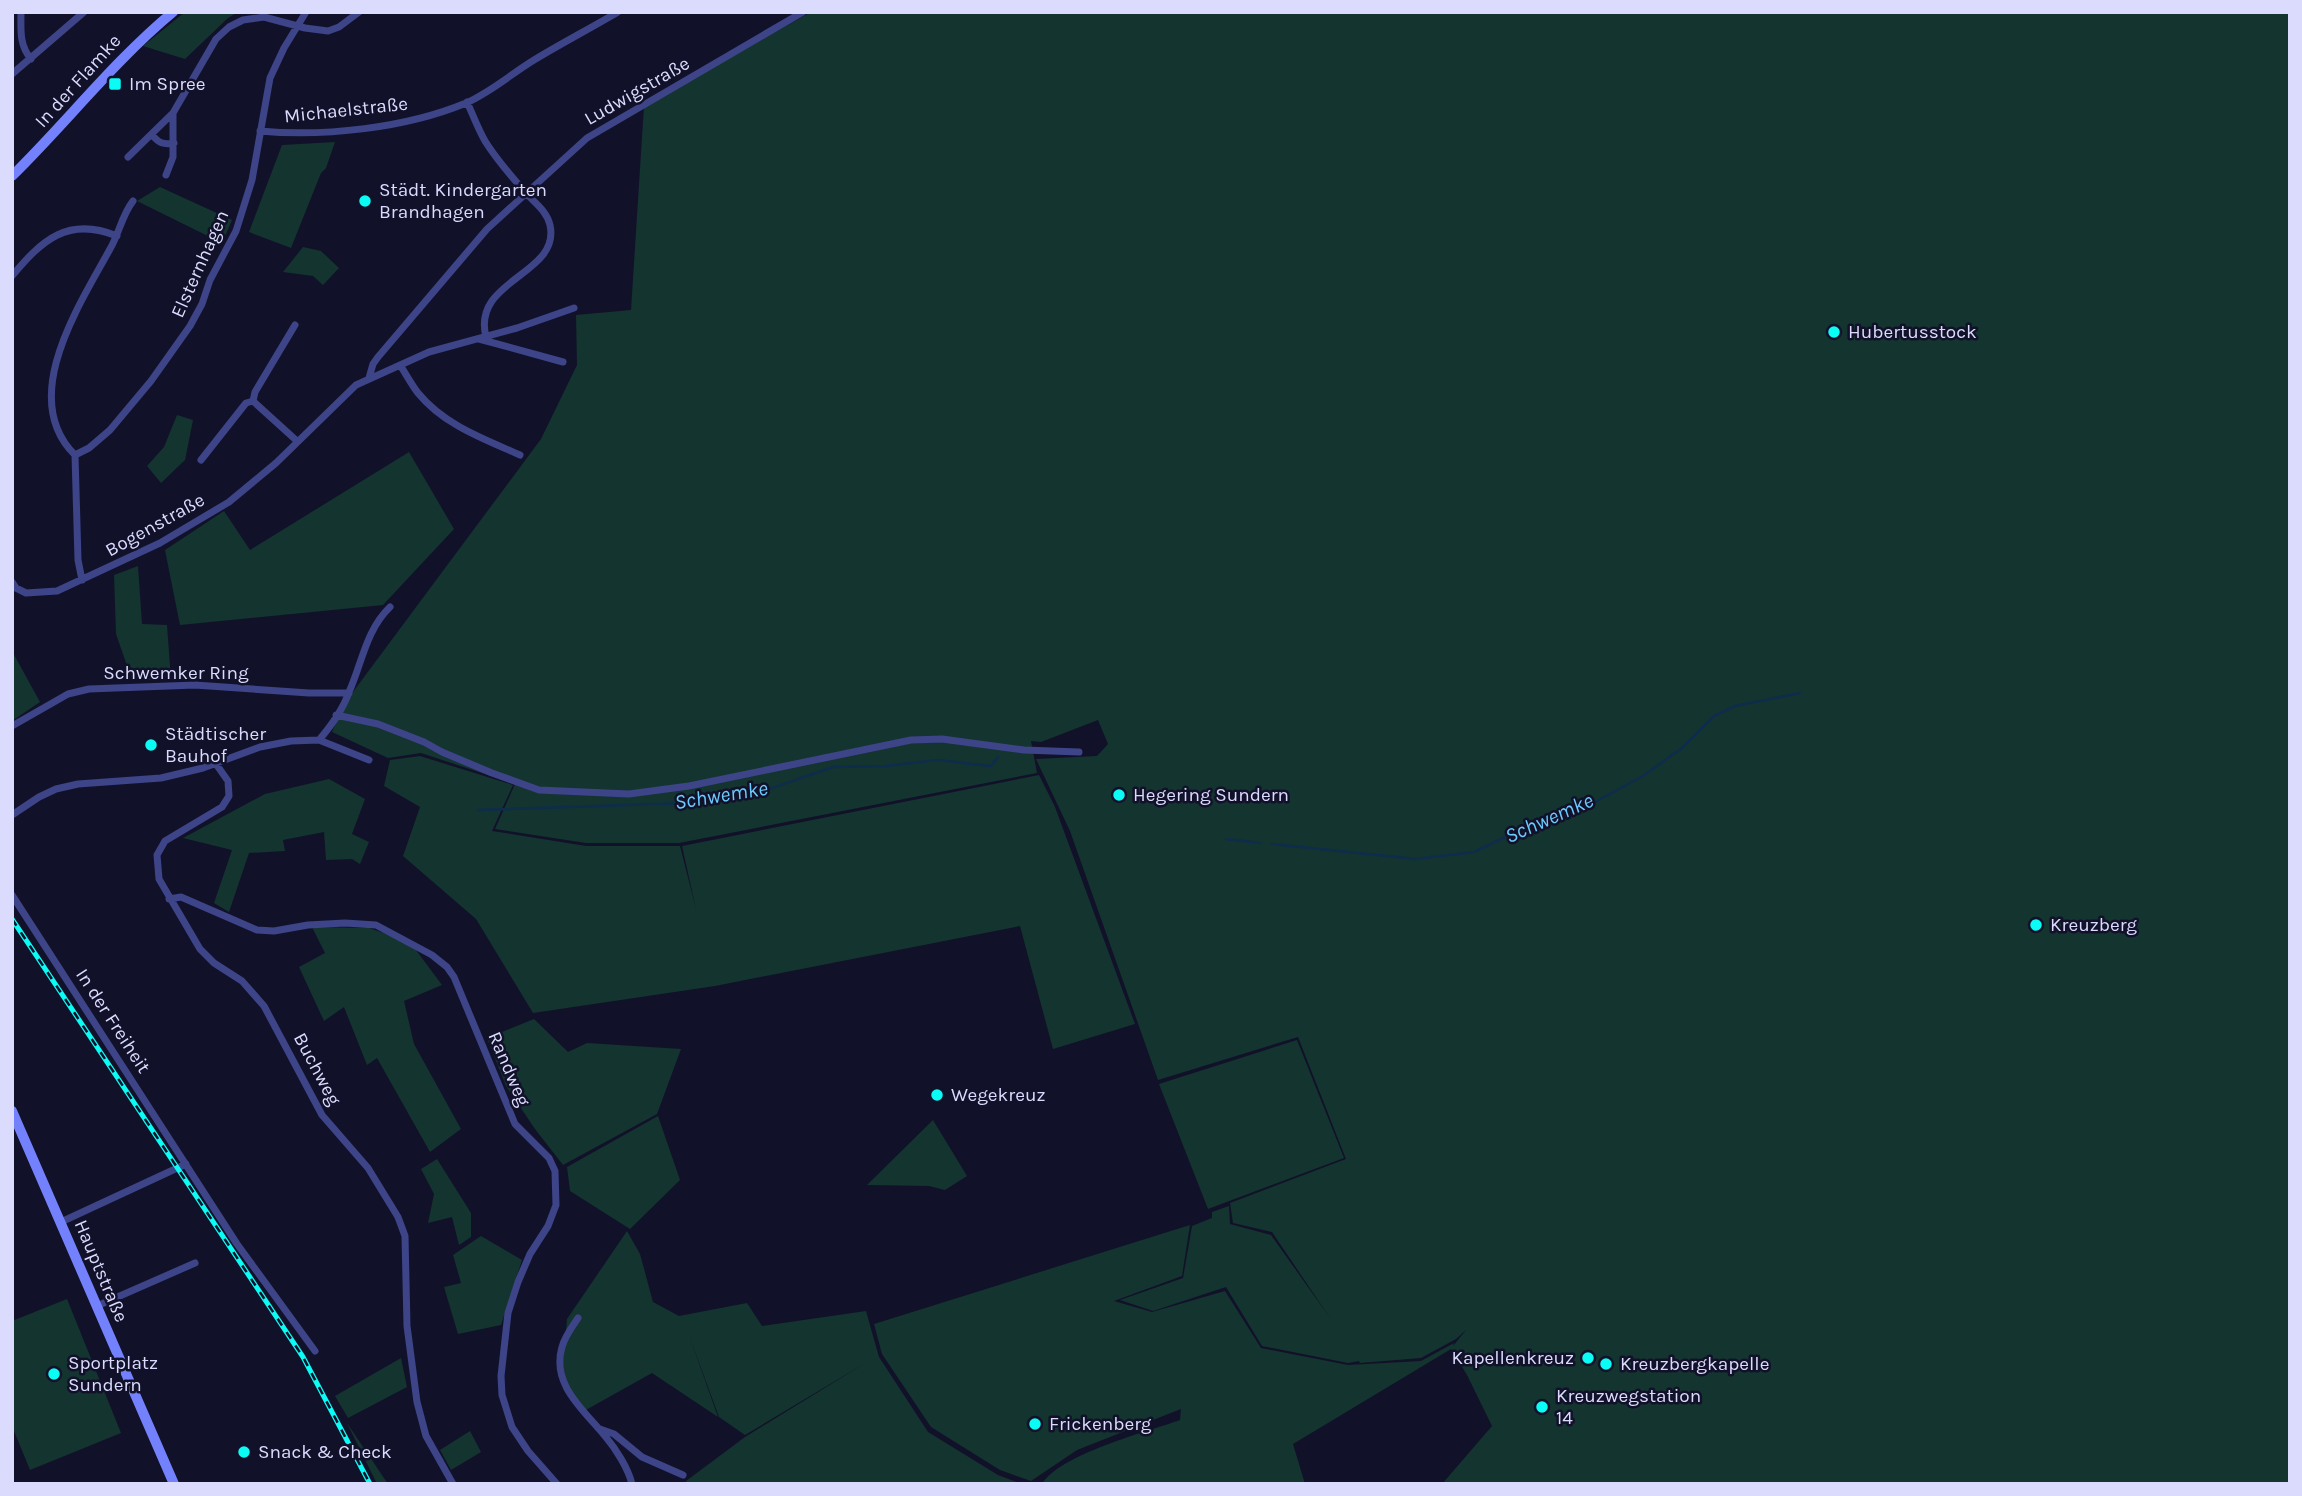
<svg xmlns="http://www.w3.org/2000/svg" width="2302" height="1496" viewBox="0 0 2302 1496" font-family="Karla,sans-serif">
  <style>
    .green { fill: #14342f }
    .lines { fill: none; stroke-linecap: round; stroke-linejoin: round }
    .stream { stroke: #0e2c4c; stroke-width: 2.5 }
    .minor { stroke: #3d4488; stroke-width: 7 }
    .secondary { stroke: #7481fc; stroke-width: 10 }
    .rail-casing { stroke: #0bfbf5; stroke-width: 5 }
    .rail { stroke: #12112a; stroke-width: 2.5; stroke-dasharray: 8; stroke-linecap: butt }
    .poi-dot { fill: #0bfbf5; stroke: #12112a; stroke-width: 2.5 }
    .labels { text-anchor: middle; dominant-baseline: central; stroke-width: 5; stroke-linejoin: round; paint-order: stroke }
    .street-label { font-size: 19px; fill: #dbdbfe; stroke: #12112a }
    .poi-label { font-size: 19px; fill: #dbdbfe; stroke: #12112a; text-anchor: start }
    .water-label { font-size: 21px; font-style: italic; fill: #6bcbfc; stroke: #12112a }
  </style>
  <rect width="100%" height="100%" fill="#12112a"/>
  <!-- green -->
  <path class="green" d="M185,12H238L228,18L185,59L143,46Z
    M811,12H2290V1484H1442L1492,1426L1467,1375L1451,1349L1293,1444L1305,1484H1042C1060,1454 1147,1432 1180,1420L1181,1409L1077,1450L1031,1481L1000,1470L931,1427L882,1354L874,1324L1190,1225L1182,1276L1114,1301L1152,1312L1225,1291L1261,1348L1348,1365L1421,1361L1454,1343L1453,1346L1466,1330L1456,1339L1421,1358L1360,1363L1359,1361L1348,1363L1262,1346L1226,1287L1153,1311L1120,1300L1183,1278L1192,1226L1212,1218V1212L1229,1206L1230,1224L1271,1235L1330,1318L1272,1232L1233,1223L1230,1203L1346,1159L1298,1037L1158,1080L1070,831L1036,759L1097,756L1108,744L1098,720L1041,742L1031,741L1037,773L679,843H586L495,829L515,784L421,753L388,758L332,732L344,704L541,439L577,365L576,315L631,310L644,106Z
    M335,142L326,168L321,173L291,248L249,232L282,145Z
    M160,187L232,220L222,243L137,201Z
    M303,247L321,251L339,268L323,285L313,276L283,272Z
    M177,415L193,420L185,460L161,483L147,466L164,447Z
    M409,452L454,529L383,605L180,625L165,550L224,511L250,550Z
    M138,566L142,624L167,625L171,680H132L116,634L114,575Z
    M12,651L40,702L12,721Z
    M420,756L513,785L492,831L586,846H680L696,909L682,846L1039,775L1055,807L1135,1024L1053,1049L1020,926L715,986L533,1013L476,919L403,856L420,807L384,786L390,760Z
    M329,779L365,799L352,834L369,842L360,864L352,859L326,860L324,832L283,840L285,851L249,853L229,912L214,903L232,850L183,838L265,794Z
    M312,927L369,928L410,942L442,985L404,1001L414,1044L461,1129L430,1152L377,1058L367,1065L344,1007L324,1021L299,967L325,953Z
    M534,1019L568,1052L587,1043L681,1049L657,1114L563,1165L535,1129L506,1086L487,1038Z
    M1297,1040L1344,1158L1208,1209L1159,1084Z
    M658,1116L680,1180L630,1229L570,1191L567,1167Z
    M933,1120L967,1176L945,1190L929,1186L867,1185Z
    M437,1159L471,1213V1237L459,1245L452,1217L428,1223L434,1194L421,1169Z
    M627,1231L640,1254L653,1302L679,1316L747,1303L762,1326L866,1311L879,1357L928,1432L998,1475L1022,1484H687L686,1481L745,1437L867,1362L745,1435L719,1417L689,1335L718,1417L652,1373L584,1411L566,1383L563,1362L567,1319Z
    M481,1236L522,1260L501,1325L458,1334L444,1287L461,1283L453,1255Z
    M67,1299L121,1433L30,1470L12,1426V1321Z
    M401,1358L407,1387L348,1418L335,1396Z
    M347,1423L388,1484H377Z
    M470,1431L481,1452L451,1470L440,1450Z"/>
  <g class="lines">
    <!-- stream -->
    <path class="stream" d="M478,810L686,803L752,795L833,767L886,766L937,760L991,766L998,757
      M1226,839L1261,843
      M1272,844L1415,859L1474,852L1537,822L1597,801L1643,776L1682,748L1714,716L1735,706L1800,693"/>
    <!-- minor -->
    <path class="minor" d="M21,12C21,30 19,45 31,59
      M12,74L84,12
      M467,102C473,115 478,129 485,141C496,159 511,176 525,192C534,202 547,211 550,225C561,275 471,279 486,337
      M260,131C324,137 406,128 466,103C491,92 511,74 534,60C562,43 591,28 618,12
      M152,135C159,143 163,145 174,143
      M128,157L173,113
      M166,175L173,157V113L216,39L229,27L243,20L264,17L305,28L328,31L339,27L359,12
      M12,276C42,240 68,216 117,236
      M479,339L563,362
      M400,365C406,374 411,384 418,393C444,425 484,439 520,455
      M369,378L373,364L378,357L487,229L587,138L803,12
      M253,401L297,441
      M75,455C17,398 80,304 110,249C119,234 122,215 133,201
      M201,460L246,403L253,401L255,392L295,325
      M82,580L78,560L75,455L89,448L110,430L151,381L190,326L202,304L210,280L236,231L252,180L270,78L284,48L306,12
      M12,582L16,588L26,593L57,591L160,543L229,502L276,463L356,385L429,352L517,328L574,308
      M336,715L378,724L424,742L442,752L492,773L539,790L629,794L689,786L911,740L942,739L1024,750L1079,752
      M12,726L68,694L89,689L195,685L309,693H349
      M319,740C331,726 343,709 349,692C362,663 366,630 390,607
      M216,764L228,781L229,796L222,807L165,841L157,855L159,879L200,949L214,963L242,981L264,1006L322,1115L368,1168L398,1217L405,1236L407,1326L417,1402L426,1436L453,1484
      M12,815L39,797L56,789L78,784L161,778L203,768L260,747L291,741L319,740L369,760
      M12,895L237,1244L315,1351
      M169,899L181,897L257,930L274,931L308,925L345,923L376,925L432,955L447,967L454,977L515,1124L549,1158L555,1171L556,1205L548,1226L530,1254L518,1282L508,1313L501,1376L502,1395L512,1427L528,1451L557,1484
      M61,1222L186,1164
      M97,1306L195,1263
      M578,1318C572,1327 565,1336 562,1347C551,1385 584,1410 605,1436C616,1449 628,1468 632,1484
      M600,1429L614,1434L642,1457L683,1475"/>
    <!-- secondary -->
    <path class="secondary" d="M12,176C67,122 114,61 173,12
      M12,1111L174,1484"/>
    <!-- rail casing -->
    <g class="rail-casing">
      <path id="rail" d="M12,919L303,1357L370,1484"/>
    </g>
    <!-- rail -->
    <use href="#rail" class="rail"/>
  </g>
  <!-- markers -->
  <g class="poi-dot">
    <rect x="108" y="77" width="14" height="14" rx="3.5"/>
    <circle cx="365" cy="201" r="7"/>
    <circle cx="1834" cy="332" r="7"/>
    <circle cx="151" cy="745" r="7"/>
    <circle cx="1119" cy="795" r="7"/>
    <circle cx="2036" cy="925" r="7"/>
    <circle cx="937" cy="1095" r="7"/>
    <circle cx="1588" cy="1358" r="7"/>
    <circle cx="1606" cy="1364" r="7"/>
    <circle cx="54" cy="1374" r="7"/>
    <circle cx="1542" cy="1407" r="7"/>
    <circle cx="1035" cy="1424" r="7"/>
    <circle cx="244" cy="1452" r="7"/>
  </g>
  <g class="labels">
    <!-- street labels -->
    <g class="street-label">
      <text transform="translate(78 81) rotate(-48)">In der Flamke</text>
      <text transform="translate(637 91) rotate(-30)">Ludwigstraße</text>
      <text transform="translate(346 110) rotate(-6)">Michaelstraße</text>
      <text transform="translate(200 264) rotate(-66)">Elsternhagen</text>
      <text transform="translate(155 525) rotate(-29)">Bogenstraße</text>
      <text x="176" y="673">Schwemker Ring</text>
      <text transform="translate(113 1021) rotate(57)">In der Freiheit</text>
      <text transform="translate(317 1069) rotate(62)">Buchweg</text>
      <text transform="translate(509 1069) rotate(67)">Randweg</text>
      <text transform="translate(101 1271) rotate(67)">Hauptstraße</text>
    </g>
    <!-- poi labels -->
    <g class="poi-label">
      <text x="129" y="84">Im Spree</text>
      <text x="379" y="190">Städt. Kindergarten<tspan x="379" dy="22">Brandhagen</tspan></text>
      <text x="1848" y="332">Hubertusstock</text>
      <text x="165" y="734">Städtischer<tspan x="165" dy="22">Bauhof</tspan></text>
      <text x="1133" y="795">Hegering Sundern</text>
      <text x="2050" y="925">Kreuzberg</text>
      <text x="951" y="1095">Wegekreuz</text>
      <text x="1574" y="1358" text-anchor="end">Kapellenkreuz</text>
      <text x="68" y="1363">Sportplatz<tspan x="68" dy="22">Sundern</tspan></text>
      <text x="1620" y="1364">Kreuzbergkapelle</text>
      <text x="1556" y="1396">Kreuzwegstation<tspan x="1556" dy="22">14</tspan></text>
      <text x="1049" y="1424">Frickenberg</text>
      <text x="258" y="1452">Snack &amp; Check</text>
    </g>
    <!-- water labels -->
    <g class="water-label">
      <text transform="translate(721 795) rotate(-9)">Schwemke</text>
      <text transform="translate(1549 818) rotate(-24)">Schwemke</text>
    </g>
  </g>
  <!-- border -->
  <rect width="2302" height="1496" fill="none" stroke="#dbdbfe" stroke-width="28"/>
</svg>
